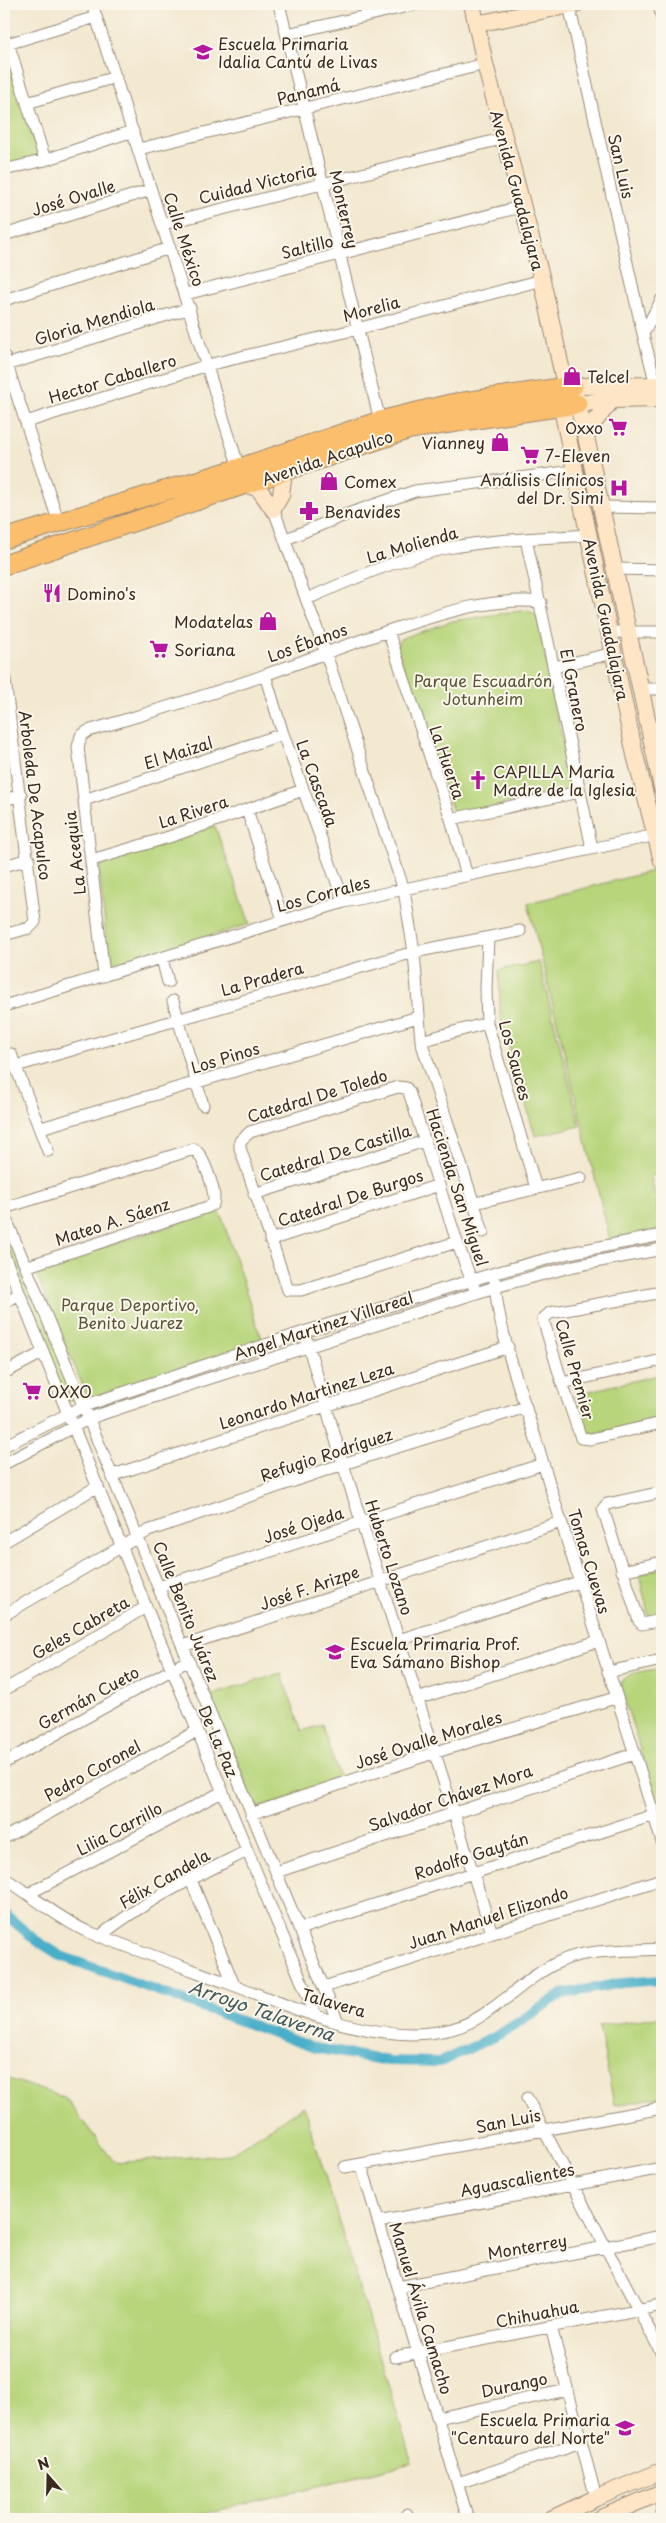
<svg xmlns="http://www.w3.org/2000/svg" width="666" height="2523" viewBox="0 0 666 2523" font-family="'Playpen Sans',sans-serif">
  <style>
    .green { fill: #b8d57b; stroke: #7a804c }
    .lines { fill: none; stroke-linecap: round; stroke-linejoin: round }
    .canal { stroke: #49afc9; stroke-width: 10 }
    .street-casing { stroke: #978977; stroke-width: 13 }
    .secondary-casing { stroke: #978977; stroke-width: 18 }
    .primary-casing { stroke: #978977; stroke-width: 21 }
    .street { stroke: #fff; stroke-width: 11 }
    .secondary { stroke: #fde5c5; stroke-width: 16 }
    .primary { stroke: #fabe6d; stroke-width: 19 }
    .labels { text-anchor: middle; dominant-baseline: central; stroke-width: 4; stroke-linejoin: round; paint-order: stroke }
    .poi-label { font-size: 16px; fill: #3b2a1e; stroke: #fbf7ec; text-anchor: start }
    .street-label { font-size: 16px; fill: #3b2a1e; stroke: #fbf7ec }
    .park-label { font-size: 16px; fill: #5a5535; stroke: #fbf7ec }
    .water-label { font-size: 18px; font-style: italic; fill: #40595a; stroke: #fbf7ec }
  </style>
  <rect width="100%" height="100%" fill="#fbf7ec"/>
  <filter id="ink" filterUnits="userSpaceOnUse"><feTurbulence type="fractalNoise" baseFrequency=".02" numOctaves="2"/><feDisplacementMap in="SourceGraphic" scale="10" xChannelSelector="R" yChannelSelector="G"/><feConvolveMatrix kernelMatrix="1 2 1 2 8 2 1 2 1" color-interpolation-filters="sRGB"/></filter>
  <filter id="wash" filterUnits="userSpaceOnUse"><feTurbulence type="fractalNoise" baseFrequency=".0096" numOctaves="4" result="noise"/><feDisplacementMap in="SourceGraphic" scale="20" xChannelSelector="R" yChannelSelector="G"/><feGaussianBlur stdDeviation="1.12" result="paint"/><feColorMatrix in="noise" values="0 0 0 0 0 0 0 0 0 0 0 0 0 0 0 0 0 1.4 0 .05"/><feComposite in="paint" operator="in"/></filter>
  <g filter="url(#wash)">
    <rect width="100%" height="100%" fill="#f3e8d0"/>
    <!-- green -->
    <path class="green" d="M4,49L39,157L4,168Z
      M528,610L537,616L572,787L570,790L456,815L452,809L396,645L402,638L452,621Z
      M215,826L250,924L114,966L109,963L99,869L103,864Z
      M656,870L662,902V1174L651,1176L662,1229L610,1240L528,903Z
      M539,962L580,1126L535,1136L500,1016L499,970Z
      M217,1211L222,1217L262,1341L91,1398L87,1396L37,1276L40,1270L48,1265Z
      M11,1238L78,1397L66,1402L5,1240Z
      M662,1374V1421L588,1435L576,1398L577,1394Z
      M662,1568V1615L649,1617L639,1575Z
      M662,1668V1818L620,1686C624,1671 649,1671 662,1668Z
      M281,1673L302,1731L322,1725L340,1781L264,1807L255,1806L210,1696Z
      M662,2016V2097L614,2105L599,2026Z
      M4,2077L65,2098L115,2163L230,2154L304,2106L412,2463L183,2519H4Z"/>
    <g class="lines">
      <!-- canal -->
      <path class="canal" d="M4,1913L34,1939L61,1956L315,2048L388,2061L440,2062L500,2034L562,1994L622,1983L662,1980"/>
    </g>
  </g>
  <g filter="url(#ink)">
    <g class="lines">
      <!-- street casing -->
      <g class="street-casing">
        <path id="street" d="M92,4L241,474
          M279,4L380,421
          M659,4L662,19
          M569,5L643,334
          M287,34L417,4
          M8,43L45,160
          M4,45L96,17
          M27,103L116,77
          M139,149L485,64
          M4,170L45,160L133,131
          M163,224L505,138
          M4,235L151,190
          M186,294L524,206
          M4,300L170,248
          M4,356L59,523
          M6,365L190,308
          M656,385L643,334L662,299
          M26,422L208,365L357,329L542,280
          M271,502L325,651L404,890L414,952L421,1041L483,1232
          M602,507L662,508
          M286,539L345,515L415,491L574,471
          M526,539L592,848
          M616,569L662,570
          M307,599C352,579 399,558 448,548C494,539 542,538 589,535
          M388,631L451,819L467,876
          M610,632H662
          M554,667L614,653
          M4,672L35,922L29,928L4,935
          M265,675L283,734L344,902
          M641,689H662
          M4,800L21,795
          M84,800L283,734
          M247,810L283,920
          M451,819L579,792
          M92,860L169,837L303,790
          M4,866L29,859
          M488,938L486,988L487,1023L536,1188
          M162,959L168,982
          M104,976L78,747L81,736L88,731C147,713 207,696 265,675C309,659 352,643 397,628C443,613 492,597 541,602
          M173,1001L203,1105
          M4,1006L344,902L656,835
          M421,1041L487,1023
          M11,1054L48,1151
          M16,1066L414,952L520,931
          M41,1128L418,1017
          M254,1194L425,1141
          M475,1203L581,1178
          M4,1208L194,1149C203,1154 218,1195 213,1204L208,1207L25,1267
          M4,1214L338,2022
          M270,1240L439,1185
          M457,1242L301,1290H288L240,1148V1141L250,1132L398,1087L406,1088L409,1092L457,1242L476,1293
          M4,1255L146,1607L316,2016
          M495,1282C498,1334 525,1402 540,1453C579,1583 623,1712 662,1842
          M662,1292L550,1313L543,1319L562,1383L581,1438L591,1439L662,1423
          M4,1303L19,1294
          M307,1341L343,1464L492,1933
          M4,1373L42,1353
          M562,1383L662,1360
          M4,1446L84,1406L304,1332L495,1273L569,1253L662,1235
          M4,1464L90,1418L198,1382L495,1287L574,1266L662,1249
          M113,1475L508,1347
          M662,1492L607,1504L603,1509L639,1621L642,1624L662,1620
          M4,1542L98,1486
          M622,1571L662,1562
          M159,1587L543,1464
          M4,1615L148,1531L343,1464L526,1407
          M399,1640L579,1582
          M183,1646L561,1522
          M608,1672L662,1660
          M4,1690L146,1607
          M417,1699L598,1641
          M4,1763L189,1660
          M251,1814L436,1752L615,1698
          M4,1838L197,1731
          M276,1872L634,1754
          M4,1878C32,1895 56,1917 86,1931C133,1949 181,1966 228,1983C295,2008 379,2048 452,2029C493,2018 522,1978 561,1961C588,1948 632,1951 662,1949
          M191,1880L234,1985
          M30,1893L222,1792
          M299,1929L654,1815
          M99,1937C143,1901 197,1876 247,1851
          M324,1987L662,1879
          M527,2098L662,2354
          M361,2164L468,2519
          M345,2167L662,2108
          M378,2222L662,2168
          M398,2287L662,2236
          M551,2327L596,2498
          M395,2357L662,2305
          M438,2418L567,2390
          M458,2483L581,2442
          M660,2492L662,2512
          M407,2514L409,2519"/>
      </g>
      <!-- secondary casing -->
      <g class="secondary-casing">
        <path id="secondary" d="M472,4L485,64L542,280L563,376L573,386L586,437L662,788
          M476,24L576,4
          M573,386L662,385
          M559,395L635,755L662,861
          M577,404L612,400L662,399
          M586,437L590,427L612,400
          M245,484L259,489L273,509L281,495L284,472
          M551,2519L596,2498L662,2471
          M598,2519L662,2492"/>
      </g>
      <!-- primary casing -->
      <g class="primary-casing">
        <path id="primary" d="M4,539L240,468L380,421L450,404L573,386
          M4,565L410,429L577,404"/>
      </g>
      <!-- street -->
      <use href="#street" class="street"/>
      <!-- secondary -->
      <use href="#secondary" class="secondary"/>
      <!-- primary -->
      <use href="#primary" class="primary"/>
    </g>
  </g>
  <!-- icons -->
  <defs>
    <g id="school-bare" transform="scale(1.5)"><path d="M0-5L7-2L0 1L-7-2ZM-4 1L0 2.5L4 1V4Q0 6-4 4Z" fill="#b5179e" stroke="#fbf7ec" stroke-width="2.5" paint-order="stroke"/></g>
    <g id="shop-bare" transform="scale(1.5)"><path d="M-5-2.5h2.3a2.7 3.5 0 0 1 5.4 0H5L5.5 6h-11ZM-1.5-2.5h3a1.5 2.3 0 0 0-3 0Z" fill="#b5179e" stroke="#fbf7ec" stroke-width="2.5" paint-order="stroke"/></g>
    <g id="supermarket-bare" transform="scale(1.5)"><path d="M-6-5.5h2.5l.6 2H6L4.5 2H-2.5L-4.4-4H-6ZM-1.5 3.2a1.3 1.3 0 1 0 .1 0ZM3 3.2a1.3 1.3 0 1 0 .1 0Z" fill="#b5179e" stroke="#fbf7ec" stroke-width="2.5" paint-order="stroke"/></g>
    <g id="hospital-bare" transform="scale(1.5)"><path d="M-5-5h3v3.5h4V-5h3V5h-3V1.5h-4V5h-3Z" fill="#b5179e" stroke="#fbf7ec" stroke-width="2.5" paint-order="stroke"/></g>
    <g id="pharmacy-bare" transform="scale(1.5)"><path d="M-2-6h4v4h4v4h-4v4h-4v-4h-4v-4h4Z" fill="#b5179e" stroke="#fbf7ec" stroke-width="2.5" paint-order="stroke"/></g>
    <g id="restaurant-bare" transform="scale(1.5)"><path d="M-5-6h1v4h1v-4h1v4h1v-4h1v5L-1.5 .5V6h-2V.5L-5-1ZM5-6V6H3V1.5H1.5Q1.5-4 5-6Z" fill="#b5179e" stroke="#fbf7ec" stroke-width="2.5" paint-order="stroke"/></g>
    <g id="church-bare" transform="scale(1.5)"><path d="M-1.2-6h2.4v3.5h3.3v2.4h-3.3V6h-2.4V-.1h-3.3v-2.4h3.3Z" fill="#b5179e" stroke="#fbf7ec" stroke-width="2.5" paint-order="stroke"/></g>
  </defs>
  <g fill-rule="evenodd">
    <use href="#school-bare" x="203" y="52"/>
    <use href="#shop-bare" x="572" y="376"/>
    <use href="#supermarket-bare" x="618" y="427"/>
    <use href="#shop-bare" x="500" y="442"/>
    <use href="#supermarket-bare" x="530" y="455"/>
    <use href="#shop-bare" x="329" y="481"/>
    <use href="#hospital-bare" x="619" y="488"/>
    <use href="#pharmacy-bare" x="309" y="511"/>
    <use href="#restaurant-bare" x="52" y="593"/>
    <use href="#shop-bare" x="268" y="621"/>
    <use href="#supermarket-bare" x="159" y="649"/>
    <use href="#church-bare" x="478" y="780"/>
    <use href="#supermarket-bare" x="32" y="1391"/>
    <use href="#school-bare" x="335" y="1652"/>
    <use href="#school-bare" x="625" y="2428"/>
  </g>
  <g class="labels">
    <!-- poi labels -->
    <g class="poi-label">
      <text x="218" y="43">Escuela Primaria<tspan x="218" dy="18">Idalia Cantú de Livas</tspan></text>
      <text x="587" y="376">Telcel</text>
      <text x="603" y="427" text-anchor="end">Oxxo</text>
      <text x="485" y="442" text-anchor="end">Vianney</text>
      <text x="545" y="455">7-Eleven</text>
      <text x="604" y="479" text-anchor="end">Análisis Clínicos<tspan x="604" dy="18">del Dr. Simi</tspan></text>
      <text x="344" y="481">Comex</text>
      <text x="324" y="511">Benavides</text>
      <text x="67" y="593">Domino's</text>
      <text x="253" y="621" text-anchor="end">Modatelas</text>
      <text x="174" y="649">Soriana</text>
      <text x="493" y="771">CAPILLA Maria<tspan x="493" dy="18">Madre de la Iglesia</tspan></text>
      <text x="47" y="1391">OXXO</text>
      <text x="350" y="1643">Escuela Primaria Prof.<tspan x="350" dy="18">Eva Sámano Bishop</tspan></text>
      <text x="610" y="2419" text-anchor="end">Escuela Primaria<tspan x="610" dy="18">"Centauro del Norte"</tspan></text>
    </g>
    <!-- street labels -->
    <g class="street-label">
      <text transform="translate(308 91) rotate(-14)">Panamá</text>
      <text transform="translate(622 166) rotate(77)">San Luis</text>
      <text transform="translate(257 183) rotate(-14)">Cuidad Victoria</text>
      <text transform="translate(518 190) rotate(75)">Avenida Guadalajara</text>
      <text transform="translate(73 197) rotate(-17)">José Ovalle</text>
      <text transform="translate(345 209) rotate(77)">Monterrey</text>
      <text transform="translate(185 239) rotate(72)">Calle México</text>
      <text transform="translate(307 246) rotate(-14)">Saltillo</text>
      <text transform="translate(371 308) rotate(-15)">Morelia</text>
      <text transform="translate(94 321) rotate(-17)">Gloria Mendiola</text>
      <text transform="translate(112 378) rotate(-17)">Hector Caballero</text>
      <text transform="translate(327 457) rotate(-19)">Avenida Acapulco</text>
      <text transform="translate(412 544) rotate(-16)">La Molienda</text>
      <text transform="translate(607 619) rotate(78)">Avenida Guadalajara</text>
      <text transform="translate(307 642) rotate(-20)">Los Ébanos</text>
      <text transform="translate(575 690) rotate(79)">El Granero</text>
      <text transform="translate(178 752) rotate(-18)">El Maizal</text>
      <text transform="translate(448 762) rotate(71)">La Huerta</text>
      <text transform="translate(318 783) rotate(70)">La Cascada</text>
      <text transform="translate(36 795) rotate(83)">Arboleda De Acapulco</text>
      <text transform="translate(193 811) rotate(-18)">La Rivera</text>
      <text transform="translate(74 853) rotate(-97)">La Acequia</text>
      <text transform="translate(323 893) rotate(-15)">Los Corrales</text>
      <text transform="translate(262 978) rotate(-16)">La Pradera</text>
      <text transform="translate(225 1057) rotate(-17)">Los Pinos</text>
      <text transform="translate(516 1060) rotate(75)">Los Sauces</text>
      <text transform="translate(317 1095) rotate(-17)">Catedral De Toledo</text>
      <text transform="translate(335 1152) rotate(-17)">Catedral De Castilla</text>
      <text transform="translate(458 1187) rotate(72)">Hacienda San Miguel</text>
      <text transform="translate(350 1197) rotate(-18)">Catedral De Burgos</text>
      <text transform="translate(112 1221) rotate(-18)">Mateo A. Sáenz</text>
      <text transform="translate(323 1325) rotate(-18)">Angel Martinez Villareal</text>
      <text transform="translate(576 1369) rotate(74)">Calle Premier</text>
      <text transform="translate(306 1395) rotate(-18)">Leonardo Martinez Leza</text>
      <text transform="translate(326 1454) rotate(-18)">Refugio Rodríguez</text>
      <text transform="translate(303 1524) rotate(-18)">José Ojeda</text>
      <text transform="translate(390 1557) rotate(72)">Huberto Lozano</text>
      <text transform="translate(590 1561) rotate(73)">Tomas Cuevas</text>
      <text transform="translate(309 1587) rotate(-19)">José F. Arizpe</text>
      <text transform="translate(187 1611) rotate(68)">Calle Benito Juárez</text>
      <text transform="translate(80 1627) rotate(-30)">Geles Cabreta</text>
      <text transform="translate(88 1697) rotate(-29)">Germán Cueto</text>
      <text transform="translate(428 1739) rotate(-18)">José Ovalle Morales</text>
      <text transform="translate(219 1741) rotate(67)">De La Paz</text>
      <text transform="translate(92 1770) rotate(-29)">Pedro Coronel</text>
      <text transform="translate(450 1797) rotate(-19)">Salvador Chávez Mora</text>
      <text transform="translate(119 1828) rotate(-28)">Lilia Carrillo</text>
      <text transform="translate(471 1855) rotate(-18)">Rodolfo Gaytán</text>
      <text transform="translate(164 1878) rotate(-30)">Félix Candela</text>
      <text transform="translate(488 1917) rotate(-18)">Juan Manuel Elizondo</text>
      <text transform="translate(334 2002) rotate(16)">Talavera</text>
      <text transform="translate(508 2120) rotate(-11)">San Luis</text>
      <text transform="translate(517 2179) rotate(-11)">Aguascalientes</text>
      <text transform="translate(527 2246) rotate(-10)">Monterrey</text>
      <text transform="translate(422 2308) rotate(73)">Manuel Ávila Camacho</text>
      <text transform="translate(537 2313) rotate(-11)">Chihuahua</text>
      <text transform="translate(514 2384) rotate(-12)">Durango</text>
    </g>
    <!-- park labels -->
    <g class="park-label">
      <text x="483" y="680">Parque Escuadrón<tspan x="483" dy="18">Jotunheim</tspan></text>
      <text x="130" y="1304">Parque Deportivo,<tspan x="130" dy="18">Benito Juarez</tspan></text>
    </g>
    <!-- water labels -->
    <g class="water-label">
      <text transform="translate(262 2010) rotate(19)">Arroyo Talaverna</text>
    </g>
  </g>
  <!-- margin -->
  <rect width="666" height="2523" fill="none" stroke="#fbf7ec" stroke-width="20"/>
  <!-- north arrow -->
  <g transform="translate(48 2476) rotate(340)" stroke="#fbf7ec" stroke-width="4" paint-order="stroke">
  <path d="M0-4L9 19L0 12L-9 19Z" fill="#3b2a1e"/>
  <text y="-8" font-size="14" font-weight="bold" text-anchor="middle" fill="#3b2a1e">N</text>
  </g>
</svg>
